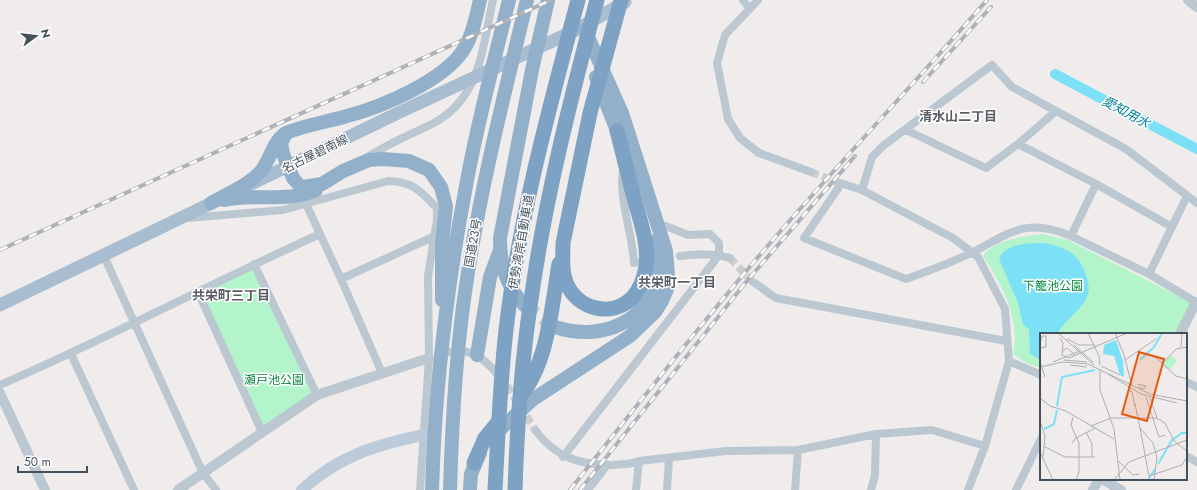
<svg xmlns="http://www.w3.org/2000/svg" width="1197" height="490" viewBox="0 0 1197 490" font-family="Jost,'Noto Sans JP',sans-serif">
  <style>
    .green { fill: #b4f4cb }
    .water { fill: #7ce1f7 }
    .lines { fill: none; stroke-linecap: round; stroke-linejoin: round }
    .canal { stroke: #7ce1f7; stroke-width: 10 }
    .minor-tunnel { stroke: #cdcdcf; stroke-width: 8; stroke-dasharray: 8 4; stroke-linecap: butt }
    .trunk-tunnel { stroke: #cdcdcf; stroke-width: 14; stroke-dasharray: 14 7; stroke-linecap: butt }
    .minor { stroke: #bbc8d1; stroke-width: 8 }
    .tertiary { stroke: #bbc8d1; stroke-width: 10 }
    .secondary { stroke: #bccbd9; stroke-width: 12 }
    .primary { stroke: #a8bed0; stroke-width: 13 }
    .trunk { stroke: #93b0ca; stroke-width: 14 }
    .motorway { stroke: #7ea2c3; stroke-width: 15 }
    .rail-casing { stroke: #aeb2b8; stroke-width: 4 }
    .rail { stroke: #fff; stroke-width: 2.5; stroke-dasharray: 8; stroke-linecap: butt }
    .labels { text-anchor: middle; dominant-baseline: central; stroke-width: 3; stroke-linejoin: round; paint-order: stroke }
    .street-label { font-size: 12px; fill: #43515c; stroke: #fff }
    .park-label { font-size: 12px; fill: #0b8644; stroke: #fff }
    .water-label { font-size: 13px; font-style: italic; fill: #03809a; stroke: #fff }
    .neighbourhood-label { font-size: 13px; font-weight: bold; fill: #595d63; stroke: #fff }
    .inset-river { fill: none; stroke: #7ce1f7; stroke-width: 2 }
    .inset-road { fill: none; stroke: #abaeb2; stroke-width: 1 }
    .view { fill: #e8590c; fill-opacity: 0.15; stroke: #e8590c; stroke-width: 2 }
    .inset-edge { fill: none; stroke: #43515c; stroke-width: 2 }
  </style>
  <rect width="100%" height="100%" fill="#f0ecec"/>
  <!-- green -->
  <path class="green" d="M1042,234L1068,240L1190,302L1192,308L1174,334H1041V368L1026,363L1013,354C1021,319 1002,285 983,256C993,240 1025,236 1042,234Z
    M254,264L317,395L262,432L198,292Z"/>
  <!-- water -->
  <path class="water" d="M1044,243C1054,245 1068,248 1075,256C1085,266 1094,289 1085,301C1077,313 1064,322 1057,334H1041V360L1030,354L1029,329L1023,325L1018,303L999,259C1005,243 1030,243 1044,243Z"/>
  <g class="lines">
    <!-- canal -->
    <path class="canal" d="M1055,74L1197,149"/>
    <!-- minor-tunnel -->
    <path class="minor-tunnel" d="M811,172L837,182
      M730,258L753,282
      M507,386L536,431"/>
    <!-- trunk-tunnel -->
    <path class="trunk-tunnel" d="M525,306L555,327"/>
    <!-- minor -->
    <path class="minor" d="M743,0L750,9
      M758,0L725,35L717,63L728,119L740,138L759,153L811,172
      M906,130L986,168L1018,144L1056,111
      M1018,144L1096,184L1172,227
      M366,158C387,144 409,135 432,124C481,99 482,48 493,0
      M623,172C618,195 633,236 634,263L640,262
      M837,182L862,190L953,238L978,257L1005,309L1009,361L985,446L968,490
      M841,184L804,238L906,279C928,271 951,263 971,253C1010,233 1026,217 1071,236L1149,274L1196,302L1197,301
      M862,190L872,157L884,145L992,65L1012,87L1126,149L1197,203
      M306,204L341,279L382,373
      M187,218L283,210L388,181C413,181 421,192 437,208V220L428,276L429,358L420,490
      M1071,236L1096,184
      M103,254L203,473L216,490
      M680,256C697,254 713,253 730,258
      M254,264L317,395
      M1149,274L1187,196
      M341,279L435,236
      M753,282C762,287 767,293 776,298L1006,341
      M198,292L262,432
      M71,354L134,490
      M438,355C469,345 483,355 501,379
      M1009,361L1041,375
      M1186,382L1197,387
      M0,385C108,338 212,283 320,234
      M536,431C555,457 580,465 612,465C621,464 630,465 639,461L726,451L798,450L876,434L932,430L985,446
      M1186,456L1197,462
      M563,457L719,255V243L710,234L688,235L666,226L658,225
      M588,490L607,465
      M636,490L639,461
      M667,490L669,458
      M795,490L798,450
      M871,490L875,475L876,434
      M1016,490L1041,439"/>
    <!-- tertiary -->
    <path class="tertiary" d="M1188,0L1197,7
      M1180,334L1196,302
      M0,393L45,490
      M1102,479L1121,490
      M178,490L317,395L429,358
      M1093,490L1099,479"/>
    <!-- secondary -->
    <path class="secondary" d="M302,490C338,456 376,445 423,435"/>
    <!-- primary -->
    <path class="primary" d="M247,186L400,112L576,30L625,2
      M0,305L220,199"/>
    <!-- trunk -->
    <path class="trunk" d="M596,77L621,141
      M286,133L281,143L283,154L293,178L299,185L303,187L322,184L343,171L369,160L383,159L409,161L429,170L441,187L446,206L442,244V300
      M224,200C254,193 288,203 316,190
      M211,203C227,194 249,185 261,171C271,159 272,142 286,133C305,125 327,122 347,116C382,107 445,80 464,49C473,35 476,16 480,0
      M525,306C506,286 500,265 500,238L532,70L548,0
      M555,327C600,342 651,323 657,271C659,261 656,251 655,241
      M477,355L490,277L500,250
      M494,435L532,400L630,336L655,312L662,301L667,289L668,276L666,251L622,113L585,30
      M432,490C435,389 447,286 466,186C477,123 494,62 509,0
      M450,490C452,420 456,348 467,279C481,185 505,92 527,0
      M470,490L471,474L480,453"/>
    <!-- motorway -->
    <path class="motorway" d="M617,131C623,153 628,176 634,198C640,220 649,244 646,267C644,277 640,289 633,297C612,319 576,309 566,282C561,270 563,256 563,243L590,113L621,0
      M520,396C548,364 552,304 559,264
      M474,463L485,438L499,421
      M495,490C498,437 500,383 506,330C519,218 549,109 578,0
      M515,490C517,429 521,367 530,307C544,203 570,101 597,0"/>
    <!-- rail casing -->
    <g class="rail-casing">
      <path id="rail" d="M923,82L991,7
        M0,250L551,0
        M570,490C634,409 698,327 765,249C838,164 914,84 987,0
        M580,490L746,282L855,156"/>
    </g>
    <!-- rail -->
    <use href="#rail" class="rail"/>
  </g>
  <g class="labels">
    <!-- street labels -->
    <g class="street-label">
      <text transform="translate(315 154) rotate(-26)">名古屋碧南線</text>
      <text transform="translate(521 242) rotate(-80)">伊勢湾岸自動車道</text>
      <text transform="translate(473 243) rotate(-80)">国道23号</text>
    </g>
    <!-- park labels -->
    <g class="park-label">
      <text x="1053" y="286">下籠池公園</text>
      <text x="274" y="380">瀬戸池公園</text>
    </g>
    <!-- water labels -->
    <g class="water-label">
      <text transform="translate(1126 112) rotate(28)">愛知用水</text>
    </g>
    <!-- neighbourhood labels -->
    <g class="neighbourhood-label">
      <text x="958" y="116">清水山二丁目</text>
      <text x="677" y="282">共栄町一丁目</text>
      <text x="231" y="295">共栄町三丁目</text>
    </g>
  </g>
  <!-- overview -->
  <g transform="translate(1040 333)">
    <rect width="147" height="147" fill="#f0ecec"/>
    <path d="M130,22L137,28L129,37L122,31Z" fill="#b4f4cb"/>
    <path d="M76,7L83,28L84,44L80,42L74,23L63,21L64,12Z" fill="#7ce1f7"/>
    <path class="inset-river" d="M100,27L114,14L122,0M17,73L22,44L55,37M4,96L14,91L17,77M118,131L132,107L142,100H147M108,147L115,136"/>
    <path class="inset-road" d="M18,0L54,32M48,0L59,23L60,32M75,0L84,22L92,53M20,5L23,10L22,22L29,25L87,0M27,6L39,12H55M0,10L2,3H6V14L0,15M34,12L53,29M141,14L142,0M23,18L27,15L35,22M114,23L136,43L147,46M24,27L47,29M85,27L116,6M0,29L5,44M13,29L40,18M122,31L136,16L147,14M30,32L47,34M61,33L80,42M0,34L23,29L48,31L110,61L147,68M60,37V57L74,96L80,147M68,41L101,61L137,70M97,51L106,53L104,56L99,54M88,56L92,59L95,73M106,64L119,104L125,102M0,65L10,73L26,78L74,106M110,65L117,85L125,90L134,108L147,118M95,71L100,95L113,110L117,124L114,147M33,84L31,92L39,110V139L36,147M0,88L5,103L3,124M51,93L71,85H117M100,95L109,143L142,132L147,124M46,99L52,111V124M32,110L36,105L55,95M5,114L25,124H55M0,119L13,147M78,128L93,142L99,141M74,147L89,129L147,107"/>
    <path class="view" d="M99,19L124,26L107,88L82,81Z"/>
    <rect width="147" height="147" class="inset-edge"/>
  </g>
  <!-- north arrow -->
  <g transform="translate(36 36) rotate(75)" stroke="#ffffff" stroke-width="3" paint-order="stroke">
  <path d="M0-3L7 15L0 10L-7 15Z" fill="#43515c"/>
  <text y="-6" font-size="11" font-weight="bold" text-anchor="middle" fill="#43515c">N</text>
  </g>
  <!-- scale -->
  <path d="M18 466v6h69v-6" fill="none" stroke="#43515c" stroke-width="2"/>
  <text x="24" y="466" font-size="12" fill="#43515c" stroke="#ffffff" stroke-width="3" paint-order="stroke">50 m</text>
</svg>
